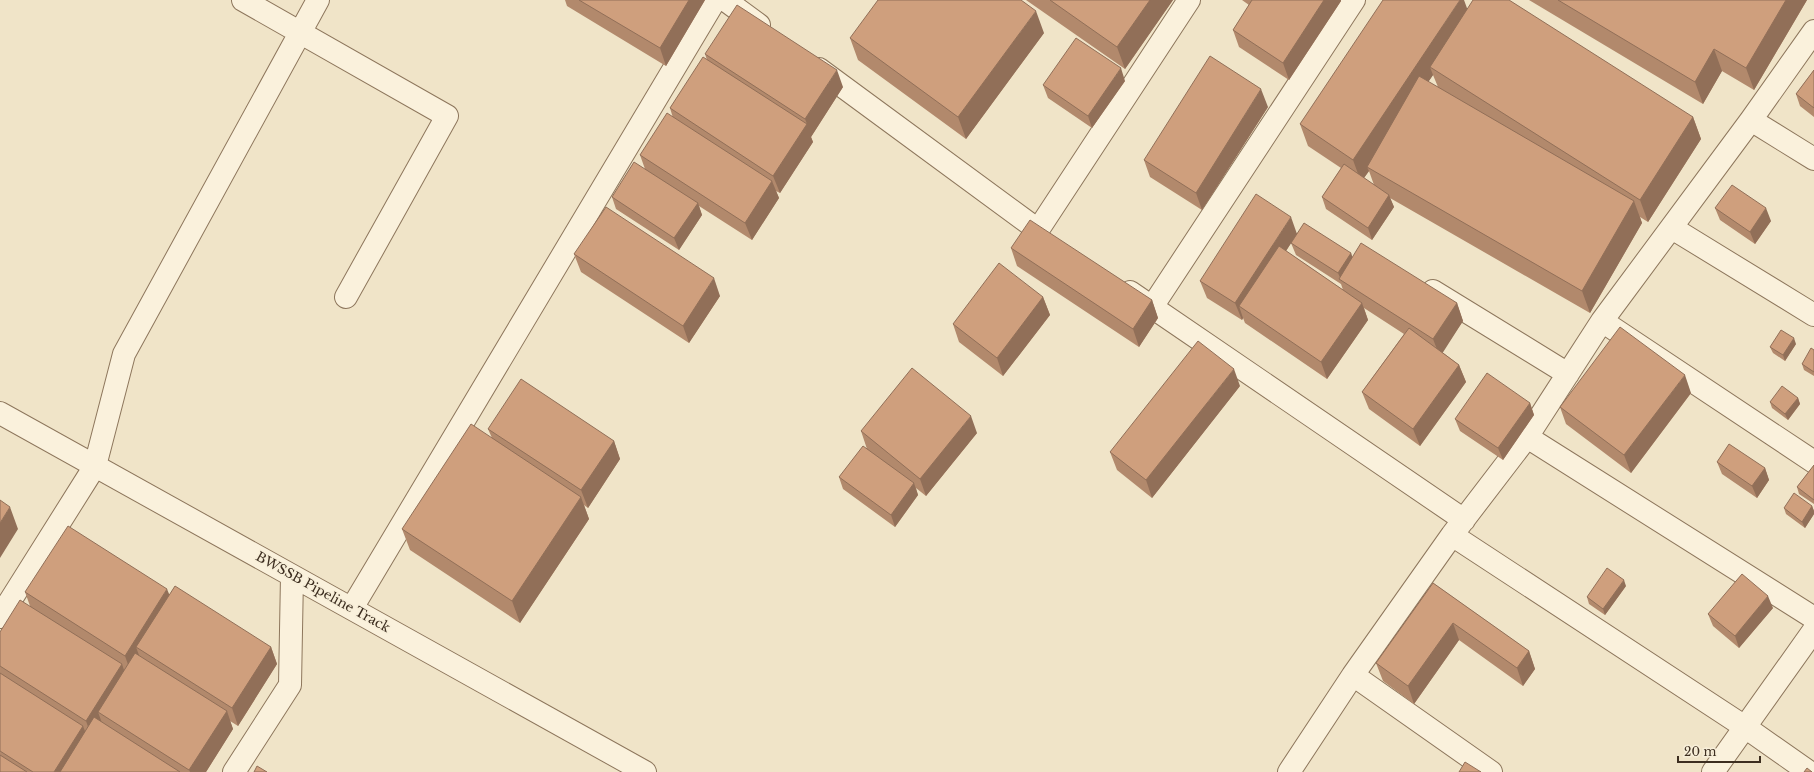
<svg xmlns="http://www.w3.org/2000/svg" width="1814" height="772" viewBox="0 0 1814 772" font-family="'Libre Baskerville',serif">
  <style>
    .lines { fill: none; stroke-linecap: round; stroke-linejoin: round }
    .minor-casing { stroke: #8d765c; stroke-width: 24 }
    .minor { stroke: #faf1dc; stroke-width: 22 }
    .wall { fill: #b2896c; fill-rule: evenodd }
    .shaded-wall { fill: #916f58 }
    .building { fill: #cf9f7d; stroke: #916f58 }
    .labels { text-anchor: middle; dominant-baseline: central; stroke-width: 3; stroke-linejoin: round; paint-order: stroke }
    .street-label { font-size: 13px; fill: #3d2e20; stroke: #f7eed8 }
  </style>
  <rect width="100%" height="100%" fill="#f0e4c8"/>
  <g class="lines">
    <!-- minor casing -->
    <g class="minor-casing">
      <path id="minor" d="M243,0L447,116L346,297
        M725,0L759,25
        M819,69L1038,230L1189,0
        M1751,120L1814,159
        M1672,228L1814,315
        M1433,291L1568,374
        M1130,292L1464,520
        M1152,307L1354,0
        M1602,321L1814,462
        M0,413L645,772
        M1527,437L1814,618
        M1452,535L1745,727L1809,772
        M352,608L715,0
        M0,617L95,466L124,354L318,0
        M1353,675L1491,772
        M234,772L290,685L292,576
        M1289,772L1353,675L1452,535L1527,437L1602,321L1751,120L1814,31
        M1713,772L1814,630"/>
    </g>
    <!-- minor -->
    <use href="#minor" class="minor"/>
  </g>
  <!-- wall -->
  <path class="wall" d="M565,0H705L666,66L567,6Z
    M1026,0H1173L1125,69Z
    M1242,0H1341V1L1289,80L1239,47L1233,30L1249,5Z
    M1529,0H1807L1754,90L1722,71L1703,104Z
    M1467,9L1693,117L1701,139L1648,222L1640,217L1642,223L1590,313L1390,198L1394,207L1372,240L1326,209L1322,197L1341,168L1308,146L1300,124ZM1433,75L1438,87L1428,82ZM1369,171L1374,185L1364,178Z
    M1044,33L966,139L858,60L850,38Z
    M705,54L843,87L811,137L813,142L780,193L776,191L779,198L752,240L699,206L702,215L679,250L616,209L612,197L645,169L640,155L673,118L670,108L707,60Z
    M1814,70V117L1800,106L1796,94Z
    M1125,81L1092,128L1048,98L1043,85Z
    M1268,107L1202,210L1150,177L1144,160Z
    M1715,208L1771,221L1755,244L1720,220Z
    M1297,233L1351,253L1352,257L1457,303L1463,321L1442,352L1459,365L1466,382L1420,446L1369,409L1362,392L1404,334L1364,308L1368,320L1327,379L1245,323L1243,318L1242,320L1207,298L1200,281ZM1291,243L1296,255L1341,284L1343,290L1286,251Z
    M1011,248L1152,300L1158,318L1139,347L1017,266Z
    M574,254L720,296L689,343L581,272Z
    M1043,297L1050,315L1003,376L959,342L953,324Z
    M1796,344L1785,361L1773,353L1770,347Z
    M1814,350V376L1804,370L1802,364Z
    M1240,386L1152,498L1117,470L1110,452Z
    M1691,393L1631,473L1566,424L1560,407Z
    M1798,398L1800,404L1788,420L1772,408L1770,402Z
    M1530,403L1534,415L1503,460L1460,431L1455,419Z
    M488,429L614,441L620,459L588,508L584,505L589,519L520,623L410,550L402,529L492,438Z
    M861,431L977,433L926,496L916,488L918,495L895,527L843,489L839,477L867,449Z
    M1717,462L1765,468L1769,480L1757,498L1722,474Z
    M1814,465V504L1799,494L1797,487Z
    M1812,506L1814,511V514L1805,528L1786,514L1784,508Z
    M1433,583L1529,651L1535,669L1523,686L1459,640L1414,704L1383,681L1376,663Z
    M1626,586L1605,615L1589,604L1587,597Z
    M25,592L170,595L271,647L277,664L238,726L230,721L233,729L206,772H0V632L30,606Z
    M1773,608L1739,648L1713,626L1708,614Z"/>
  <!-- shaded-wall -->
  <path class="shaded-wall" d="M689,0H705L666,66L660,48Z
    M1150,0H1173L1125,69L1117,47Z
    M1324,0H1341V1L1289,80L1283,63Z
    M1460,0H1464L1471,19L1430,67L1433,75L1370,169L1367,167L1369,171L1361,182L1353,160Z
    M1786,0H1807L1754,90L1746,68Z
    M1036,11L1044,33L966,139L958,117Z
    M1714,49L1722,71L1703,104L1695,82Z
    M1121,68L1125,81L1092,128L1088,116Z
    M837,70L843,87L811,137L813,142L780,193L773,176L807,124L805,119Z
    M1261,89L1268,107L1202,210L1196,193Z
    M1693,117L1701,139L1648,222L1640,200Z
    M772,181L779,198L752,240L745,223Z
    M1389,195L1394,207L1372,240L1368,228Z
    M1634,201L1642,223L1590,313L1582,291Z
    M698,203L702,215L679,250L674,238Z
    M1766,208L1771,221L1755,244L1750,232Z
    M1291,217L1297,234L1247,311L1239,306L1243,318L1242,320L1235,303Z
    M1351,253L1355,265L1341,280L1338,273Z
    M714,278L720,296L689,343L683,326Z
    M1043,297L1050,315L1003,376L997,358Z
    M1152,300L1158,318L1139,347L1133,329Z
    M1362,303L1368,320L1327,379L1321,362Z
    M1457,303L1463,321L1440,357L1433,339Z
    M1794,338L1796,344L1785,361L1783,355Z
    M1459,365L1466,382L1420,446L1413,429Z
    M1234,369L1240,386L1152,498L1146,480Z
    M1685,375L1691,393L1631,473L1624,455Z
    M1798,398L1800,404L1788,420L1785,414Z
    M1530,403L1534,415L1503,460L1498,448Z
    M971,416L977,433L926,496L920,479Z
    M614,441L620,459L588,508L581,490Z
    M1765,468L1769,480L1757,498L1752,486Z
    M914,483L918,495L895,527L891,515Z
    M581,497L589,519L520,623L512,601Z
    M1812,506L1814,511V514L1805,528L1802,522Z
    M10,507L18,529L0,558V523Z
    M1624,580L1626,586L1605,615L1603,609Z
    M167,589L174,606L136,647L140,658L131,673L125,656Z
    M1768,596L1773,608L1739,648L1735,636Z
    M1453,623L1459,640L1414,704L1408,686Z
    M271,647L277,664L238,726L232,708Z
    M1529,651L1535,669L1523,686L1517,668Z
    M122,664L128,682L98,712L102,723L92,738L86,721Z
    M227,711L233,729L206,772H190L189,770Z
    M83,726L90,744L72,772H54Z"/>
  <!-- building -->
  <path class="building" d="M579,0H689L660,48Z
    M878,0H1021L1036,11L958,117L850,38Z
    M1050,0H1150L1117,47Z
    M1252,0H1324L1283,63L1233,30Z
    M1383,0H1460L1353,160L1300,124Z
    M1473,0H1509L1693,117L1640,200L1430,67Z
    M1558,0H1786L1746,68L1714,49L1695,82Z
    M737,5L837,70L805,119L705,54Z
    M1076,38L1121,68L1088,116L1043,85Z
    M1210,56L1261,89L1196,193L1144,160Z
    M703,57L807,124L773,176L670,108Z
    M1814,70V108L1796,94Z
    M1419,76L1634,201L1582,291L1367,167Z
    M667,113L772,181L745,223L640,155Z
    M634,162L698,203L674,238L612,197Z
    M1344,164L1389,195L1368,228L1322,197Z
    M1732,185L1766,208L1750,232L1715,208Z
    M1256,194L1291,217L1235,303L1200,281Z
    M606,207L714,278L683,326L574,254Z
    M1030,220L1152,300L1133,329L1011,248Z
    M1304,223L1351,253L1338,273L1291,243Z
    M1361,243L1457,303L1433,339L1339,279Z
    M1279,246L1362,303L1321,362L1239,306Z
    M999,263L1043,297L997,358L953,324Z
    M1620,327L1685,375L1624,455L1560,407Z
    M1409,328L1459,365L1413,429L1362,392Z
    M1781,330L1794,338L1783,355L1770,347Z
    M1198,341L1234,369L1146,480L1110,452Z
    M1811,348L1814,350V372L1802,364Z
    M912,368L971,416L920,479L861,431Z
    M1487,373L1530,403L1498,448L1455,419Z
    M521,379L614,441L581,490L488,429Z
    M1782,386L1798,398L1785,414L1770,402Z
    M471,424L581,497L512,601L402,529Z
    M1729,444L1765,468L1752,486L1717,462Z
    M863,446L914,483L891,515L839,477Z
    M1814,465V500L1797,487Z
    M1794,493L1812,506L1802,522L1784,508Z
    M0,500L10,507L0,523Z
    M68,526L167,589L125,656L25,592Z
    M1607,568L1624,580L1603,609L1587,597Z
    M1742,574L1768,596L1735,636L1708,614Z
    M1433,583L1529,651L1517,668L1453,623L1408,686L1376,663Z
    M175,586L271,647L232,708L136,647Z
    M20,600L122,664L86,721L0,666V632Z
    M135,653L227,711L189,770L98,712Z
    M0,673L83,726L54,772H33L0,751Z
    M94,717L180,772H60Z
    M0,755L27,772H0Z
    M1465,762L1481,772H1459Z
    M257,766L267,772H254Z
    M1807,768L1812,772H1804Z"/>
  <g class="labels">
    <!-- street labels -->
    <g class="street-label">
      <text transform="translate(323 592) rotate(29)">BWSSB Pipeline Track</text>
    </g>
  </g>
  <!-- scale -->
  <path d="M1678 756v6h82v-6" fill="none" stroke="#3d2e20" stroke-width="2"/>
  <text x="1684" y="756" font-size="12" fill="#3d2e20" stroke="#f7eed8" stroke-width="3" paint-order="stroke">20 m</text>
</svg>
